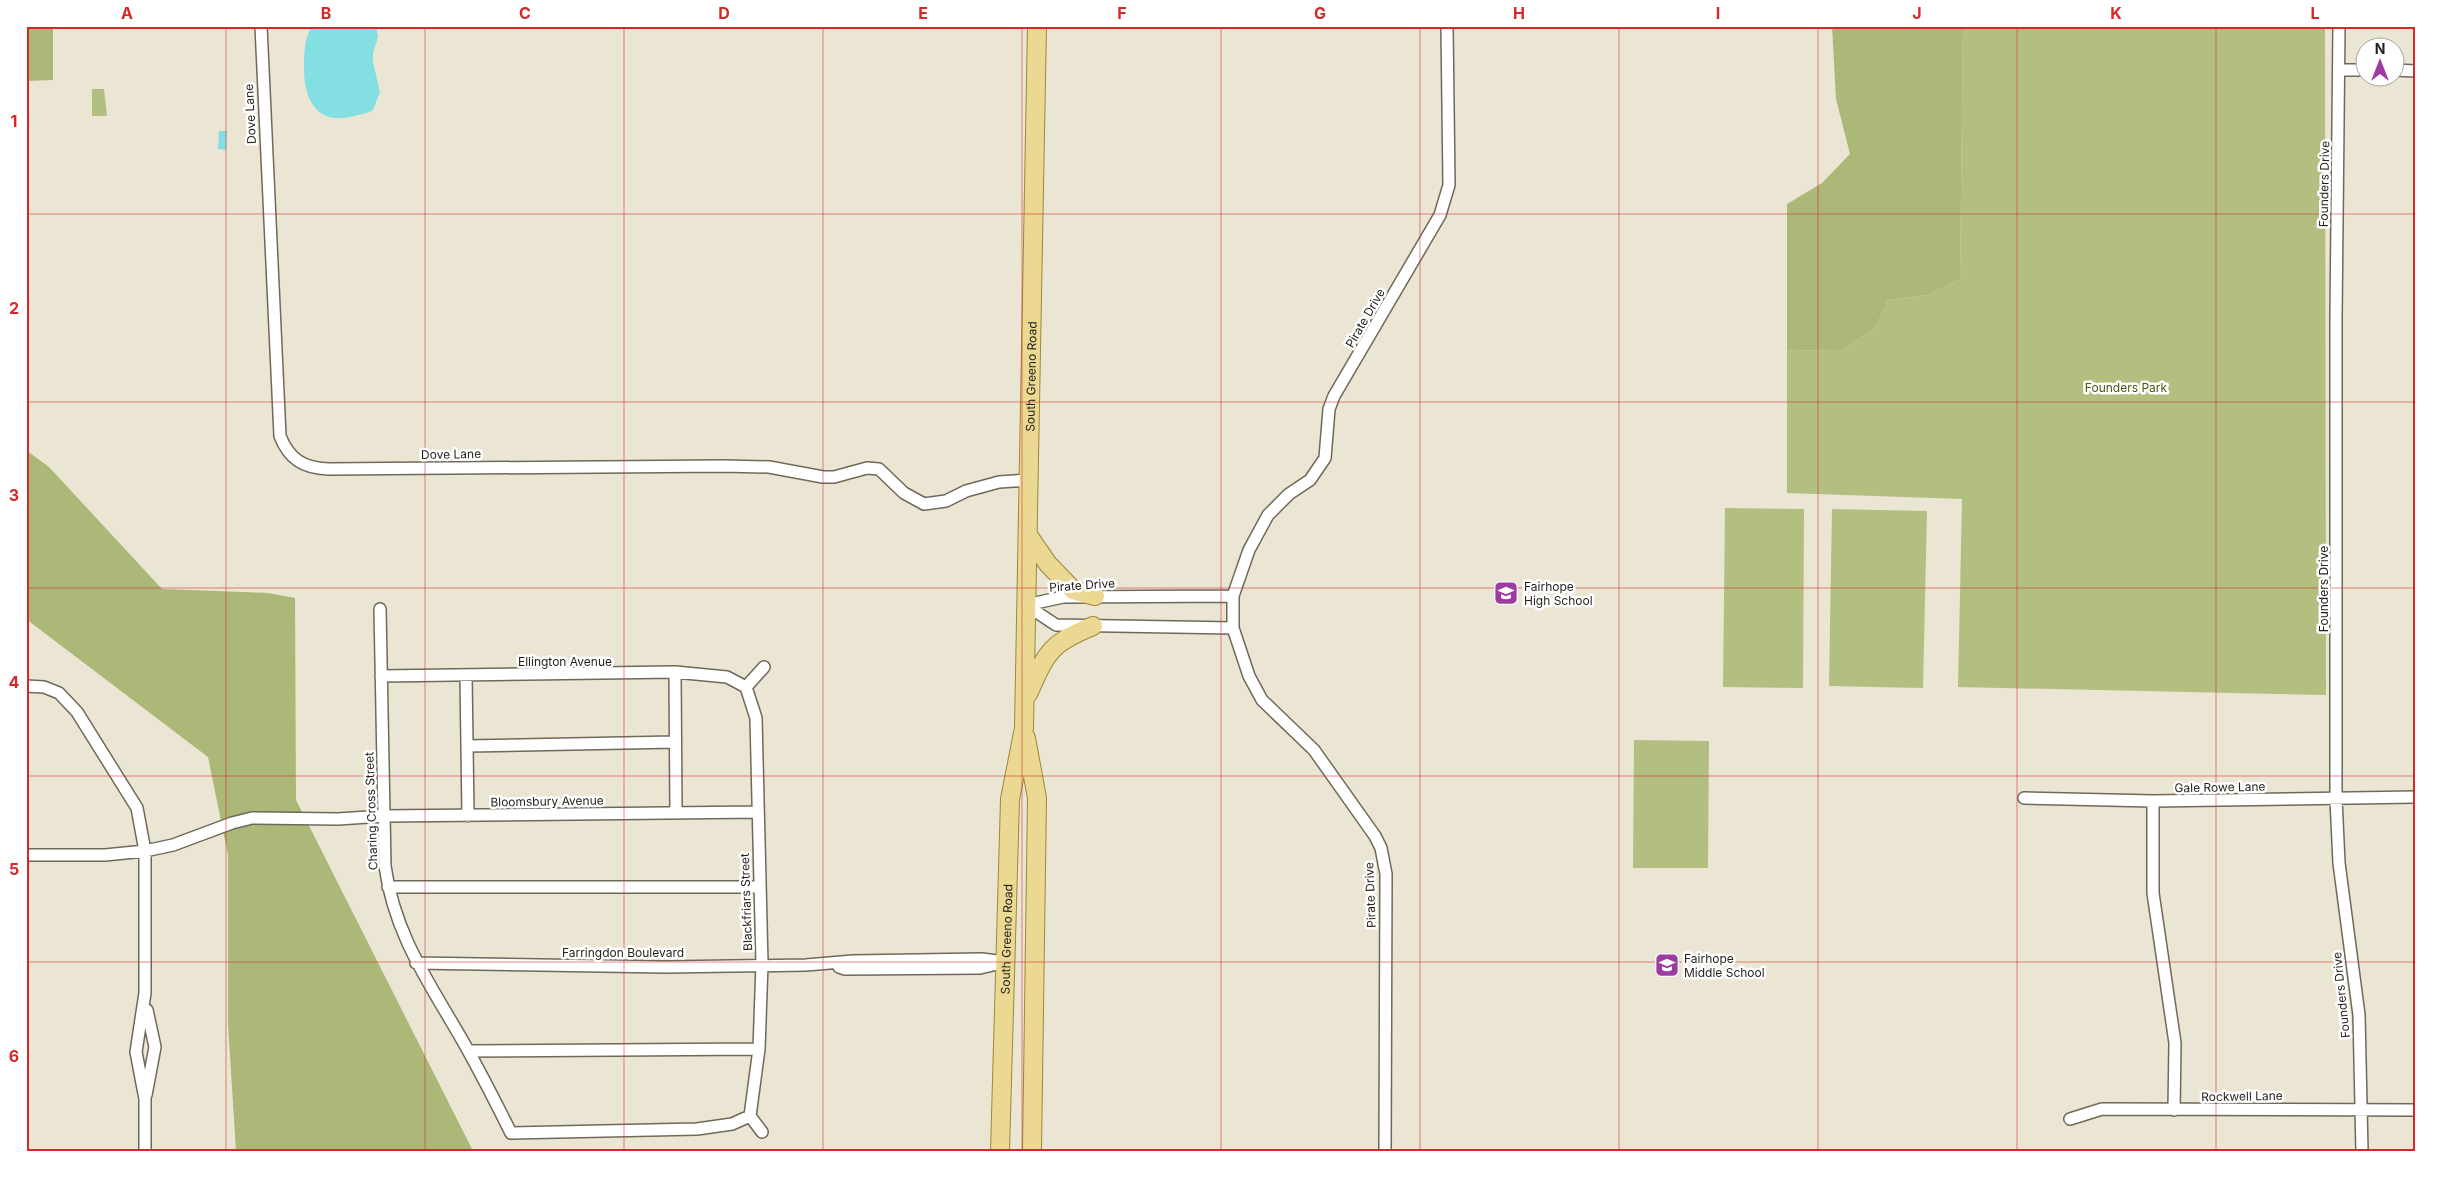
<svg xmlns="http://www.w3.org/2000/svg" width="2442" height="1177" viewBox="0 0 2442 1177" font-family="Inter,sans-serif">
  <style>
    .green { fill: #b2bf80 }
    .forest { fill: #abb878 }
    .water { fill: #83dfe1 }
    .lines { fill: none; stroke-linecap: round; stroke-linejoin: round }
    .street-casing { stroke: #6f695a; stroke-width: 14 }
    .primary-casing { stroke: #9c883a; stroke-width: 20 }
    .street { stroke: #fff; stroke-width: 11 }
    .primary { stroke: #ebd993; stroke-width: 18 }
    .grid { fill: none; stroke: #d62828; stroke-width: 1; stroke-opacity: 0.55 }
    .labels { text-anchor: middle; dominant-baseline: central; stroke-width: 5; stroke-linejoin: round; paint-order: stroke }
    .street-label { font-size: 12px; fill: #221f19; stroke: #fff }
    .park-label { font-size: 12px; fill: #4c570c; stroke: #fff }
    .poi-label { font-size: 12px; fill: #221f19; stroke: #fff; text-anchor: start }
    .neatline { fill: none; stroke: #d62828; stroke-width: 2 }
    .grid-label { font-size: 16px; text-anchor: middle; font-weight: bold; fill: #d62828 }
  </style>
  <rect width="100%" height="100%" fill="#ebe5d4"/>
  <!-- green -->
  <path class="green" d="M1963,26H2325L2326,695L1958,687L1962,499L1787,493V350L1840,351L1875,328L1888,300L1927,295L1960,279Z
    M92,89H104L107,116H92Z
    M1725,508L1804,509L1803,688L1723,687Z
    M1832,509L1927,511L1923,688L1829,686Z
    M1634,740L1709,741L1708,868H1633Z"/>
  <!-- forest -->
  <path class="forest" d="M1832,26H1963L1960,279L1927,295L1888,300L1875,328L1840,351L1787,350V204L1822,183L1850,154L1836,99Z
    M26,28H53V80L26,81Z
    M26,450L49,467L162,589L268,593L295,598L296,800L473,1151H236L228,1024V855L208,757L26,619Z"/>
  <!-- water -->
  <path class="water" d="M312,26H376L378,37L373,53V62L380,92L373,110C367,114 361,114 354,116C317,126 304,100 304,68C304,53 304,39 312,26Z
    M219,131H227L226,150L218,149Z"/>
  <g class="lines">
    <!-- street casing -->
    <g class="street-casing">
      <path id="street" d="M261,26L280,436C289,459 303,468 328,469L724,466L769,467L823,477H834L867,468L879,469L904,493L924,504L946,501L966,491L999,482L1029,480
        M2339,26L2336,317V799L2339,863L2359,1015L2362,1151
        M2340,70H2364
        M2394,70L2416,71
        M1026,605L1056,625L1233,628
        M1026,605L1063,597L1233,596
        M380,609L385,866C394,933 428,981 461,1038C479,1069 495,1101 511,1133L697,1129L732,1124L750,1116
        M675,672L676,813
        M466,675L468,816
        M381,676L675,672L727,677L746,687
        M26,686L44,687L59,693L77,712L137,808L145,851L105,855H26
        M746,687L756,718L762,964L759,1049L750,1116
        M746,687L764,667
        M467,746L675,742
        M2024,798L2153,801L2416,797
        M2153,801V893L2175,1043L2174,1110
        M388,887H759
        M416,963L666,967L806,965L853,961L982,959L1004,962
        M839,967L845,969L980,968L997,964
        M469,1051L759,1049
        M146,1095L155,1047L147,1010
        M750,1116L762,1132
        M2070,1119L2102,1109L2416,1110
        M145,1151V1099L136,1052L145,993V851L173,845L232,823L252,818L338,819L383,816L757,812
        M1385,1151L1386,874L1381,848L1375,836L1314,750L1262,700L1249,676L1233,628V596L1249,550L1268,515L1289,494L1310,480L1325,458L1329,409L1334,396L1440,215L1449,185L1447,26"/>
    </g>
    <!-- primary casing -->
    <g class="primary-casing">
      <g id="primary">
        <path d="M1028,535L1048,564L1073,590L1095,596"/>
        <path d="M1028,694C1047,652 1049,644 1093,626"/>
        <path d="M1026,738L1037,798L1032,1151"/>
        <path id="s1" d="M1000,1151L1010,799L1024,728L1037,26"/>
      </g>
    </g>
    <!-- street -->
    <use href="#street" class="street"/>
    <!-- primary -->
    <use href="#primary" class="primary"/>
  </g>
  <!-- grid -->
  <path class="grid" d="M226,26V1151M425,26V1151M624,26V1151M823,26V1151M1022,26V1151M1221,26V1151M1420,26V1151M1619,26V1151M1818,26V1151M2017,26V1151M2216,26V1151M26,214H2416M26,402H2416M26,588H2416M26,776H2416M26,962H2416"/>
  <!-- icons -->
  <defs>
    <g id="school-square" transform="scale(1.25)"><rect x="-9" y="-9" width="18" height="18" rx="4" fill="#9e3ba1" stroke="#fff"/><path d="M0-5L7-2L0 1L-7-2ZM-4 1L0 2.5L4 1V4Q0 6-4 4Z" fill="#fff"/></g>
  </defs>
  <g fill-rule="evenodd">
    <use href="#school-square" x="1506" y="593"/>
    <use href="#school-square" x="1667" y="965"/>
  </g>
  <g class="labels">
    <!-- street labels -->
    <g class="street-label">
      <text transform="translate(250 114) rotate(-93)">Dove Lane</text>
      <text transform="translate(2324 184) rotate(-89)">Founders Drive</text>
      <text transform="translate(1365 318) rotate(-60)">Pirate Drive</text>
      <text stroke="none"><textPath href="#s1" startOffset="776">South Greeno Road</textPath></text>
      <text transform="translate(451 454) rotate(-1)">Dove Lane</text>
      <text transform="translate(1082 585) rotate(-4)">Pirate Drive</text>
      <text transform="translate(2323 589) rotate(-90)">Founders Drive</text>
      <text x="565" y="661">Ellington Avenue</text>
      <text transform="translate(2220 787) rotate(-1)">Gale Rowe Lane</text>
      <text transform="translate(547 801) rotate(-1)">Bloomsbury Avenue</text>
      <text transform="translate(371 811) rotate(-92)">Charing Cross Street</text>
      <text transform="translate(1370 895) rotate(-92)">Pirate Drive</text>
      <text transform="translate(746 902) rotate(-92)">Blackfriars Street</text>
      <text stroke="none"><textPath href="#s1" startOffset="212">South Greeno Road</textPath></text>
      <text x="623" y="952">Farringdon Boulevard</text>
      <text transform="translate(2341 995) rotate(-96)">Founders Drive</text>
      <text transform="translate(2242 1096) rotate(-1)">Rockwell Lane</text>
    </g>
    <!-- park labels -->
    <g class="park-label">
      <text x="2126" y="387">Founders Park</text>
    </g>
    <!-- poi labels -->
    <g class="poi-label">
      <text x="1524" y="586">Fairhope<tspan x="1524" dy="14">High School</tspan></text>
      <text x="1684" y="958">Fairhope<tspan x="1684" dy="14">Middle School</tspan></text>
    </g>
  </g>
  <!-- border -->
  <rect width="2442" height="1177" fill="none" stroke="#ffffff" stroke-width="55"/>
  <!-- north arrow -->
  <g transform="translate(2380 62)"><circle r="24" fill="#ffffff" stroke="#a7a5a3"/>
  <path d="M0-4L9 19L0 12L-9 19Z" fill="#9e3ba1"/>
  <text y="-8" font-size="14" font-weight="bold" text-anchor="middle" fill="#221f19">N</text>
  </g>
  <rect x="28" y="28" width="2386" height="1122" class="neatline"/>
  <g class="grid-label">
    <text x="127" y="19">A</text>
    <text x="326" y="19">B</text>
    <text x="525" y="19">C</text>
    <text x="724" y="19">D</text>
    <text x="923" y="19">E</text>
    <text x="1122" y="19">F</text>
    <text x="1320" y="19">G</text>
    <text x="1519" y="19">H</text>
    <text x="1718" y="19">I</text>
    <text x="1917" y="19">J</text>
    <text x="2116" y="19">K</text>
    <text x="2315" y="19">L</text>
    <text x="14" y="127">1</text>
    <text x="14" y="314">2</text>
    <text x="14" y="501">3</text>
    <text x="14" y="688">4</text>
    <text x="14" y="875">5</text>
    <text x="14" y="1062">6</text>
  </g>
</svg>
